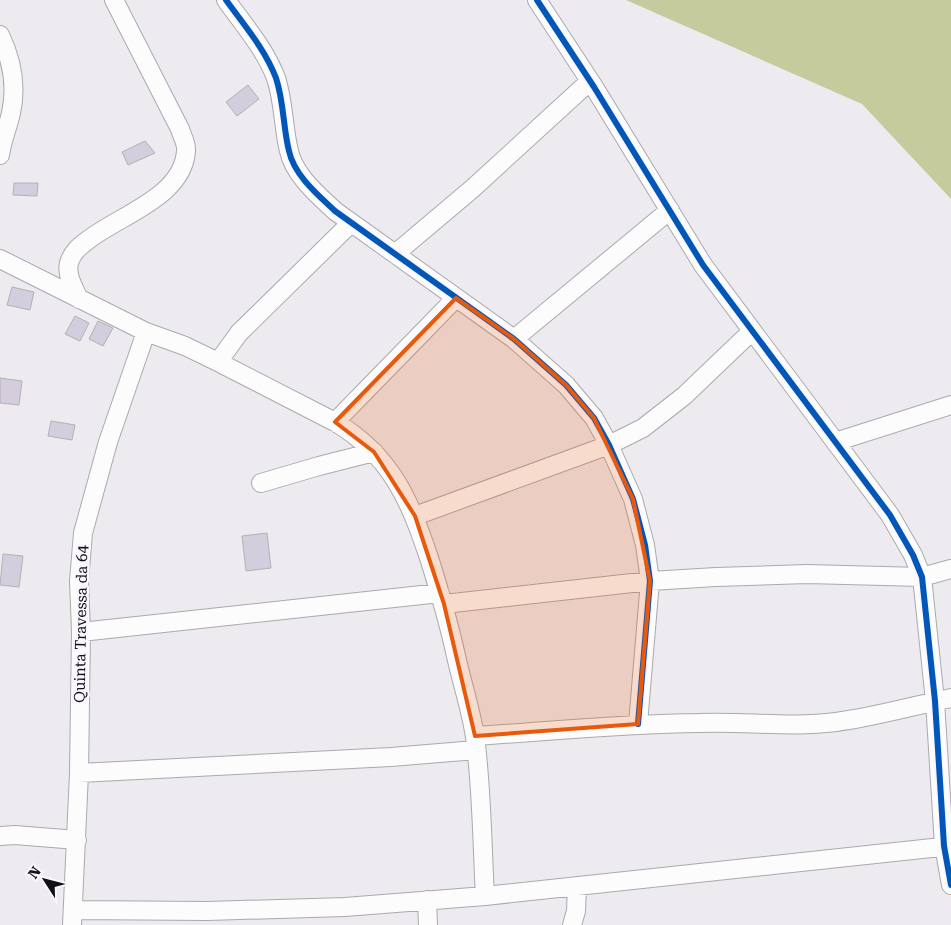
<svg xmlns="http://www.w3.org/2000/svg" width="951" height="925" viewBox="0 0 951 925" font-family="'Roboto Serif',serif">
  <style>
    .forest { fill: #c5cb9c }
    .building { fill: #d3cddd; stroke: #b2b1b4 }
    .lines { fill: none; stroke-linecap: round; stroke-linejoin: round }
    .minor-casing { stroke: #aaa9ac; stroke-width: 20 }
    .minor { stroke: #fcfcfd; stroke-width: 18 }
    .cycleway-casing { stroke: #f9f6ff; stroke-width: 9 }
    .cycleway { stroke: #0057b8; stroke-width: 6 }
    .marked { fill: #e8590c; fill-opacity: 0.2; stroke: #e8590c; stroke-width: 4; stroke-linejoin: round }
    .labels { text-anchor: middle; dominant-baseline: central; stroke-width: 5; stroke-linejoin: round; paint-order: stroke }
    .street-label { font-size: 15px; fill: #111013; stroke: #f9f6ff }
  </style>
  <rect width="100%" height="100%" fill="#edebef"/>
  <!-- forest -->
  <path class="forest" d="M626,0H951V199L862,104Z"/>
  <!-- building -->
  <path class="building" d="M248,85L259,99L237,116L226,102Z
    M145,141L155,153L128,165L122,152Z
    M14,183H38L37,196L13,195Z
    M12,287L34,292L30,310L7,305Z
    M75,316L89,323L80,341L65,334Z
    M98,321L113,328L103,346L89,339Z
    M0,378L22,381L19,405L0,403Z
    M51,421L75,425L72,440L48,436Z
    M267,533L271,568L246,571L242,536Z
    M3,554L23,556L19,587L0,585Z"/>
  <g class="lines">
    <!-- minor casing -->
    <g class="minor-casing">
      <path id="minor" d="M226,0C244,25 265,49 276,78C284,102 283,127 289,151C294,175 318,195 335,211L514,339L566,385L594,418L609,445L633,499L645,545L650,581L638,724
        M537,0L594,87L703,265L890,515L913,555L922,577L935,701L944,846L951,885
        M0,35C12,60 17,86 11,113C8,127 2,140 0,155
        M395,254L472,189L590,81
        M0,259L146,332L185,346L218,362L335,422C392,456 410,501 430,561C440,593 449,624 456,656C462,683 471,710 475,737C482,789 482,843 485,896
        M79,299C74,288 66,275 69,263C72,252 80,246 88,240C120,215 183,197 186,151C187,144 182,136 180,129L114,0
        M514,339L670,210
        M218,362L239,333L351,223
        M335,422L456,298
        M835,442L951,405
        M261,483L319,466L374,452
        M415,516L609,445L643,428L684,396L752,331
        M444,604L650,581L716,577L807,574L922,577L951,569
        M81,632L440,593
        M475,736C550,731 624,724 699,723C744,721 790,728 836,722C875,717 912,706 951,698
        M79,773L391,757L476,750
        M0,836L15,835L77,840
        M427,900L428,925
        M73,910L207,911L345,907L485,896L951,846
        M72,925L79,773L81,632L79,581L83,533L108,442L146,332
        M572,925L576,911L577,886"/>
    </g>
    <!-- minor -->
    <use href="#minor" class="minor"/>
    <!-- cycleway casing -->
    <g class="cycleway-casing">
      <path id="cycleway" d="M226,0C244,25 265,49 276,78C284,102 283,127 289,151C294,175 318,195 335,211L514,339L566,385L594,418L609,445L633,499L645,545L650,581L638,724
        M537,0L594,87L703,265L890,515L913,555L922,577L935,701L944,846L951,885"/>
    </g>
    <!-- cycleway -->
    <use href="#cycleway" class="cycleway"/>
  </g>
  <!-- marked area -->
  <path class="marked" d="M456,298L514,339L566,385L594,418L633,499L650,581L638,724L475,736L444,604L415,516L374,452L335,422Z"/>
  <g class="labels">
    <!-- street labels -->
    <g class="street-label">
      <text transform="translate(81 624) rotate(-89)">Quinta Travessa da 64</text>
    </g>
  </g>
  <!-- north arrow -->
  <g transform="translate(45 880) rotate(306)" stroke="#f9f6ff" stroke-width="4" paint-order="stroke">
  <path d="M0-4L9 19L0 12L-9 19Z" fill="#111013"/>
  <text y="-8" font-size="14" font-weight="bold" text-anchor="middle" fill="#111013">N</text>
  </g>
</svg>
